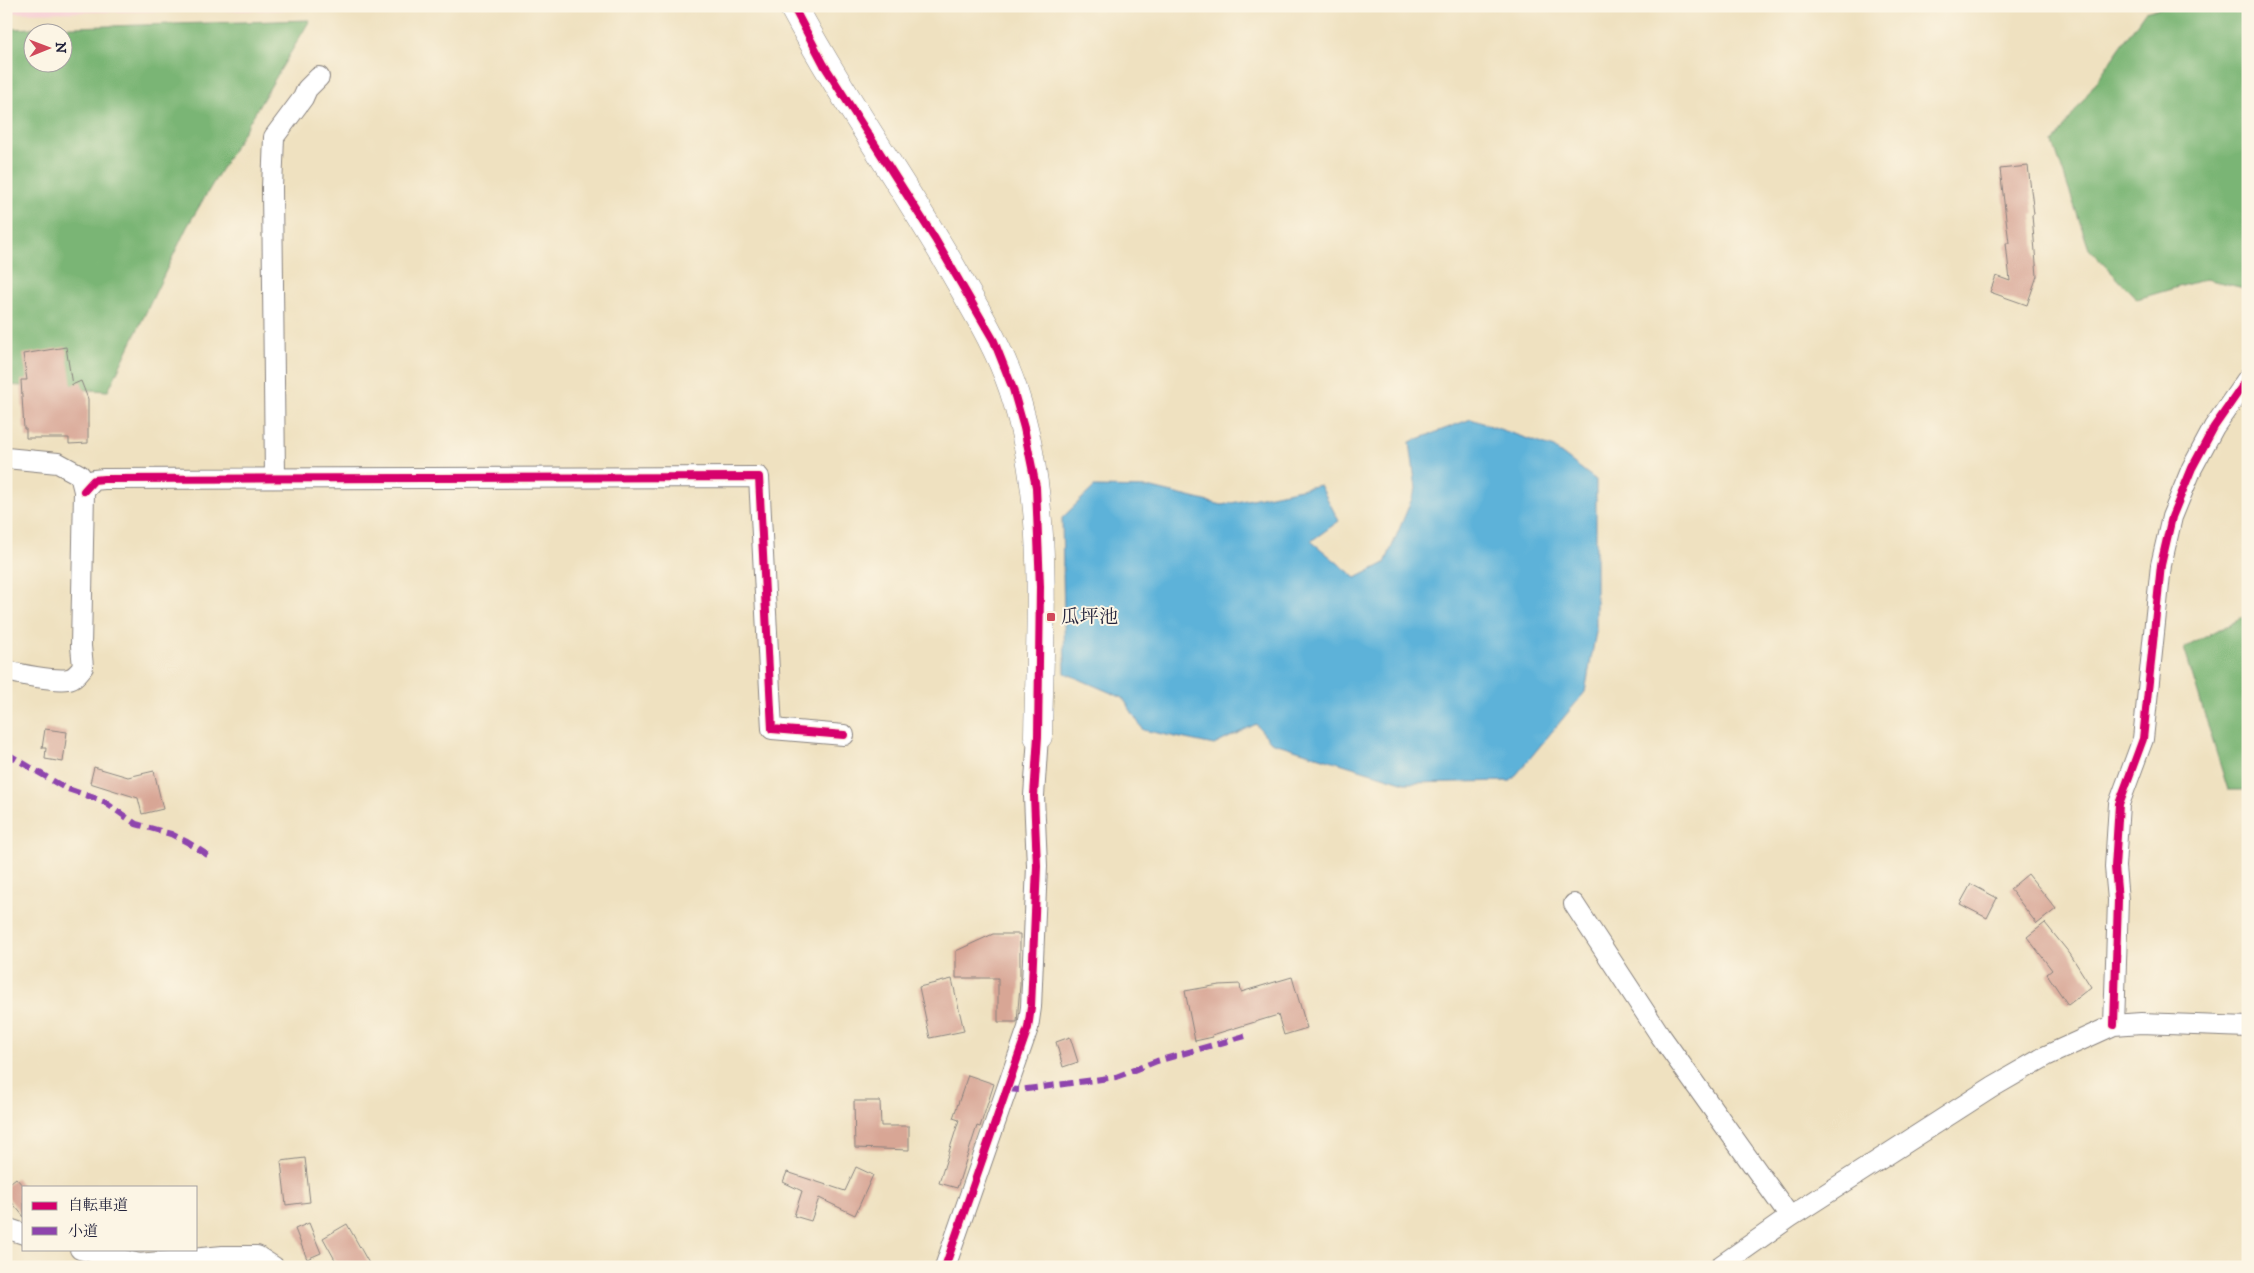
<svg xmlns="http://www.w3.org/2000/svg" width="2254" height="1273" viewBox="0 0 2254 1273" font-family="'IM FELL DW Pica','Noto Serif JP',serif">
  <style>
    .built { fill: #f7cfd5 }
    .forest { fill: #7ab574; stroke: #4e6c58; fill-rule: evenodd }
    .water { fill: #5db2d9; stroke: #406a8a }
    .building { fill: #d8a695 }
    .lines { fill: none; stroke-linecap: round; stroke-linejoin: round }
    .street-casing { stroke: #88827e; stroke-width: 22 }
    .secondary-casing { stroke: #88827e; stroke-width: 29 }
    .street { stroke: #fff; stroke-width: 20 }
    .secondary { stroke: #fff; stroke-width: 28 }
    .quiet { stroke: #8e44ad; stroke-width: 6; stroke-dasharray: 12 6; stroke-linecap: butt }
    .cycleway-casing { stroke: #fcf5e5; stroke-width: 11 }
    .cycleway { stroke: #d6006c; stroke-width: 8 }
    .poi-dot { fill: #d1495b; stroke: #fcf5e5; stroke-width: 2 }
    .labels { text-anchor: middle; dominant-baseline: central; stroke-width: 4; stroke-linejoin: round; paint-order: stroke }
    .poi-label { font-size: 19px; fill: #22223b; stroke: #fcf5e5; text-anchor: start }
  </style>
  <rect width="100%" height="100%" fill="#fcf5e5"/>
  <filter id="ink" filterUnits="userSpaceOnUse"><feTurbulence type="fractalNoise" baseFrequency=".02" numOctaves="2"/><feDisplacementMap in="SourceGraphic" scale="10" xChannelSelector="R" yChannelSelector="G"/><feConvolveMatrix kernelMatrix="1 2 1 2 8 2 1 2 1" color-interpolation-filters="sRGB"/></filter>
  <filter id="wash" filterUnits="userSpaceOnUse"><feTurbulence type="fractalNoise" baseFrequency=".0096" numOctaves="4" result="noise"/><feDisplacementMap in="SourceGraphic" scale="20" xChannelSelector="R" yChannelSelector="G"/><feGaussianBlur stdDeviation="1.12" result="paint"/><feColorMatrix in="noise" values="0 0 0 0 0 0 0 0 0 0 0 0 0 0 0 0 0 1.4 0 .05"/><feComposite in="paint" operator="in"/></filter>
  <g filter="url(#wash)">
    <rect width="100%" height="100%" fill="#efe1c0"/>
    <!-- built -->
    <path class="built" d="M6,6H299L296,10L6,13Z"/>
    <!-- forest -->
    <path class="forest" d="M2167,6H2248V289L2206,279L2137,299L2089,249L2053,143L2145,12Z
      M310,20L187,227L108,391L6,385V29ZM32,32H62V62H32Z
      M2248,615V790H2228L2184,648Z"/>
    <!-- water -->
    <path class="water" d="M1471,419L1554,448L1596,480V632L1585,692L1511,781L1405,783L1271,742L1256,724L1214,745L1143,730L1123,698L1065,673L1062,518L1094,487L1152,488L1222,505L1320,485L1339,521L1311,541L1356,578L1385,563L1416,489L1410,442Z"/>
    <g id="blocks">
      <!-- building -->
      <path class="building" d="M2028,166L2034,214L2032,215L2037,276L2027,305L1990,292L1996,276L2010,281L2006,243H2009L2000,169Z
        M66,347L72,385L81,381L88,399V443L69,444V438H26V429H24L21,380H27L23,354Z
        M45,729L67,732L63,762L45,759L46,748H42Z
        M94,767L128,777L154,771L163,809L142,814L138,798L90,783Z
        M2028,874L2056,909L2037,924L2010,889Z
        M1971,884L1997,898L1987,918L1960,904Z
        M2045,923L2070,954L2091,987L2068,1005L2047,974L2052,970L2027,937Z
        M993,934H1020V985L1017,1022H998V978H956V951Z
        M1292,977L1307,1028L1284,1035L1278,1015L1212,1035L1213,1037L1195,1041L1185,991L1219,985L1240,984L1241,992Z
        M952,979L964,1031L930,1038L919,987Z
        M1070,1037L1078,1062L1063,1067L1056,1042Z
        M968,1075L994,1084L980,1127L977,1126L957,1188L939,1183L959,1120L953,1118Z
        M854,1101H880L881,1126H909V1150L855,1148Z
        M305,1158L310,1202L286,1205L281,1161Z
        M856,1167L873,1175L855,1215L819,1198L811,1221L794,1216L802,1191L783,1182L787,1172L845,1191Z
        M16,1178L24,1187V1217L6,1195V1186Z
        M309,1223L321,1253L307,1259L295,1229Z
        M347,1224L371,1267H339L323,1238Z"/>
    </g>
  </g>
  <g filter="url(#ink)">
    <use href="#blocks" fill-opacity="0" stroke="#88827e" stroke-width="1"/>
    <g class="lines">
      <!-- street casing -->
      <g class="street-casing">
        <path id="street" d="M6,458L58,463L80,475L84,491L81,646L83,667C79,672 75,678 68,679C56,681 18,675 6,670
          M275,477L272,188L274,137L303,98L307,89L319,77
          M84,491L94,480L104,479L759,477L772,729L844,735
          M1574,904L1660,1035L1790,1217
          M2114,1025L2118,900L2115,867L2119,804L2143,739L2161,565L2172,517L2192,468L2214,427L2248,378
          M6,1228L24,1234
          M80,1249L139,1264L223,1256H257L274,1267
          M945,1267L1028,1028L1031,1007L1037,866L1034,796L1038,736
          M1719,1267L1790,1217L1994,1086L2046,1056L2114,1025L2141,1023L2248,1027"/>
      </g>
      <!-- secondary casing -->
      <g class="secondary-casing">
        <path id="secondary" d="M793,6C841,96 901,180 952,268C974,307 998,345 1013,389C1050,500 1040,621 1038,736"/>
      </g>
      <!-- street -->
      <use href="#street" class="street"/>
      <!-- secondary -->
      <use href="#secondary" class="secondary"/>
      <!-- quiet -->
      <path class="quiet" d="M6,753L65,788L103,801L136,824L171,834L187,842L209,856
        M1007,1089L1020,1090L1116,1077L1157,1061L1245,1036"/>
      <!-- cycleway casing -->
      <g class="cycleway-casing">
        <path id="cycleway" d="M793,6L824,65L935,239L994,341L1013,389L1024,428L1036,487L1040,587L1038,736L1034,796L1037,866L1031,1007L1028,1028L945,1267
          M84,491L94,480L104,479L759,477L772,729L844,735
          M2114,1025L2118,900L2115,867L2119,804L2143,739L2161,565L2172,517L2192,468L2214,427L2248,378"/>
      </g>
      <!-- cycleway -->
      <use href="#cycleway" class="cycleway"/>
    </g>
  </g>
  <!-- markers -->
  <rect class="poi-dot" x="1046" y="612" width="10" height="10" rx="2.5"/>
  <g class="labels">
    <!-- poi labels -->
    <g class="poi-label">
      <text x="1061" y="617">瓜坪池</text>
    </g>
  </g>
  <!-- margin -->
  <rect width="2254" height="1273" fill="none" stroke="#fcf5e5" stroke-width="25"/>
  <!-- legend -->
  <rect x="22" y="1186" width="175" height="65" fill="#fcf5e5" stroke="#a5a1a1"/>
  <rect x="32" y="1202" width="25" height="8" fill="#d6006c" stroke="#a5a1a1"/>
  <text x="68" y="1210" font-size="15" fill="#22223b">自転車道</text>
  <rect x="32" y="1227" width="25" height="8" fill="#8e44ad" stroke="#a5a1a1"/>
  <text x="68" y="1236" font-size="15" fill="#22223b">小道</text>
  <!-- north arrow -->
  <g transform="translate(48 48) rotate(89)"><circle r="24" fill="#fcf5e5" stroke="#a5a1a1"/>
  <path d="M0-4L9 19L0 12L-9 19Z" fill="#d1495b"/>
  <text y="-8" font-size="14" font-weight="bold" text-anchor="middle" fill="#22223b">N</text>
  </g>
</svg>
